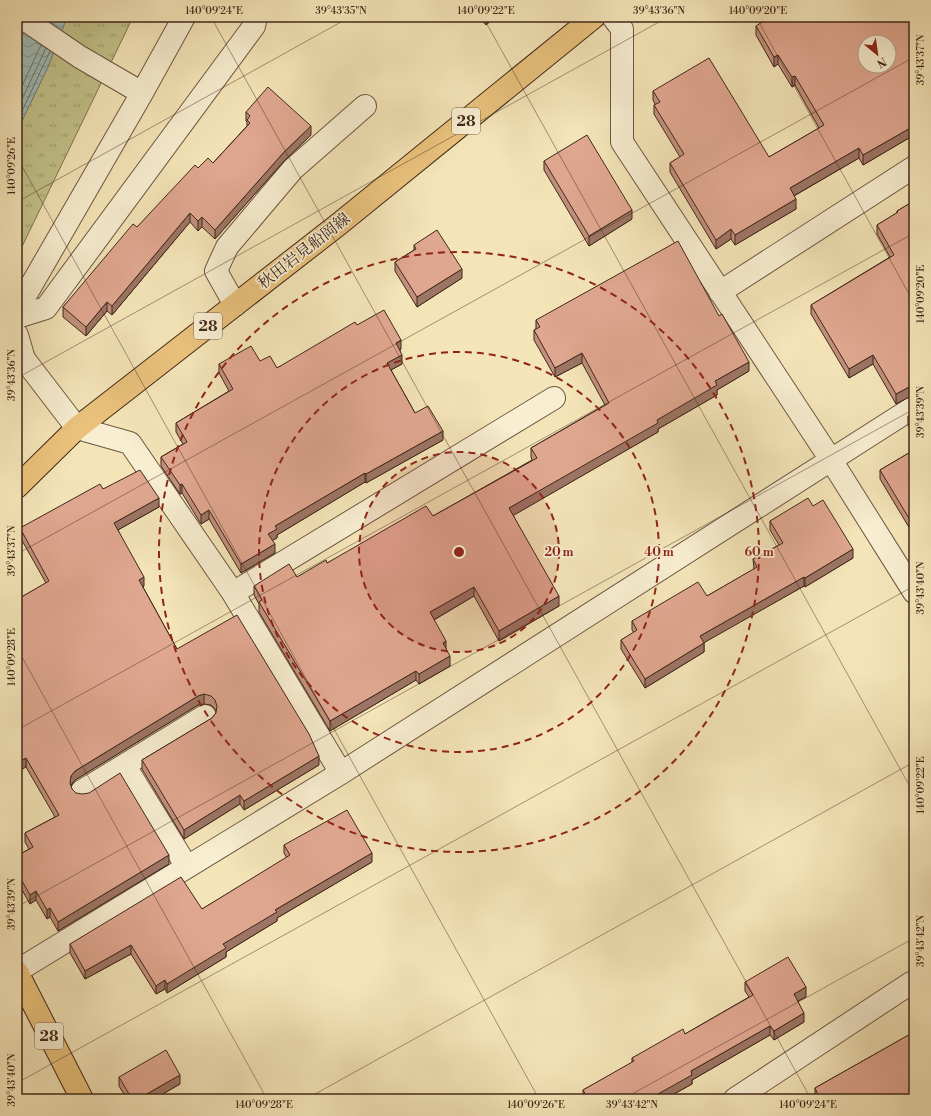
<svg xmlns="http://www.w3.org/2000/svg" width="931" height="1116" viewBox="0 0 931 1116" font-family="'Libre Bodoni','Noto Serif JP',serif">
  <style>
    .grass { fill: url(#grass-tufts); stroke: #817552 }
    .water { fill: url(#water-waves); stroke: #798179 }
    .lines { fill: none; stroke-linecap: round; stroke-linejoin: round }
    .shore { stroke: #707269; stroke-width: 1 }
    .minor-casing { stroke: #6d5742; stroke-width: 24 }
    .major-casing { stroke: #40281b; stroke-width: 24 }
    .minor { stroke: #f8eed1; stroke-width: 22 }
    .major { stroke: #eac27c; stroke-width: 22 }
    .wall { fill: #c1907c; stroke: #40281b }
    .shaded-wall { fill: #9d7565; stroke: #40281b }
    .building { fill: #e0a790; stroke: #40281b; fill-rule: evenodd }
    .ticks { fill: none; stroke: #40281b; stroke-width: 1; stroke-opacity: 0.45 }
    .ring { fill: none; stroke: #8f2418; stroke-width: 2; stroke-dasharray: 7 5 }
    .labels { text-anchor: middle; dominant-baseline: central; stroke-width: 3.5; stroke-linejoin: round; paint-order: stroke }
    .shield { fill: #f8eed1; stroke: #776352; stroke-width: 1 }
    .shield-label { font-size: 15px; font-weight: bold; fill: #40281b }
    .street-label { font-size: 16px; fill: #40281b; stroke: #f8eed1 }
    .centre { fill: #8f2418; stroke: #f8eed1; stroke-width: 2 }
    .ring-label { font-size: 12px; text-anchor: middle; font-weight: bold; fill: #8f2418; stroke: #f8eed1; stroke-width: 3.5; stroke-linejoin: round; paint-order: stroke }
    .neatline { fill: none; stroke: #40281b; stroke-width: 1.5 }
    .ticks-label { font-size: 10px; text-anchor: middle; fill: #40281b }
  </style>
  <defs>
    <pattern id="grass-tufts" width="24" height="20" patternUnits="userSpaceOnUse"><rect width="24" height="20" fill="#c2c28a"/><path d="M3 7l-1-3M5 7V3M7 7l1-3M15 17l-1-3M17 17v-4M19 17l1-3" fill="none" stroke="#9f9e70"/></pattern>
    <pattern id="water-waves" width="16" height="10" patternUnits="userSpaceOnUse"><rect width="16" height="10" fill="#9fbdb7"/><path d="M0 5q4-4 8 0t8 0" fill="none" stroke="#839a94"/></pattern>
  </defs>
  <rect width="100%" height="100%" fill="#f4e5b8"/>
  <filter id="stains"><feTurbulence type="fractalNoise" baseFrequency=".005" numOctaves="4"/><feColorMatrix values="0 0 0 0 .2 0 0 0 0 .09 0 0 0 0 .02 0 0 0 .5 -.17"/></filter>
  <radialGradient id="worn" r=".72"><stop offset=".6" stop-color="#630" stop-opacity="0"/><stop offset="1" stop-color="#630" stop-opacity=".3"/></radialGradient>
  <!-- grass -->
  <path class="grass" d="M67,17H133L17,257V131L48,67Z"/>
  <!-- water -->
  <path class="water" d="M17,17H67L48,67L17,131Z"/>
  <g class="lines">
    <!-- shore -->
    <path class="shore" d="M17,97L41,45
      M17,110L46,48
      M17,122L50,51"/>
    <!-- minor casing -->
    <g class="minor-casing">
      <path id="minor" d="M21,17L80,57L142,93
        M613,17L622,29V142L831,460L914,592
        M720,292L914,167
        M235,305L216,271L227,247L293,169L365,106
        M17,310L142,93L184,17
        M17,317L46,308L254,26L256,17
        M17,335L24,359L77,428L130,443L233,593L341,773
        M233,593L554,398
        M125,766L187,867
        M82,791L205,716
        M17,971L341,773L914,407
        M735,1099L911,983L914,989"/>
    </g>
    <!-- major casing -->
    <g class="major-casing">
      <path id="major" d="M17,487L77,428L339,224L594,17
        M17,972L82,1099"/>
    </g>
    <!-- minor -->
    <use href="#minor" class="minor"/>
    <!-- major -->
    <use href="#major" class="major"/>
  </g>
  <!-- wall -->
  <path class="wall" d="M478,17H495L486,25Z
    M914,17V135L863,165L859,158L794,196L796,209L735,245L731,239L716,249L670,172V163L680,157L654,114V105L655,104L653,100V91L769,157L819,128L795,85L792,87L778,64L774,67L756,35V26Z
    M246,112L311,135L284,161L215,239L202,227L198,231L190,222L112,315L107,311L86,336L63,317V307L137,227L198,168L213,163L247,126V122L246,121Z
    M544,161L632,219L589,246L544,170Z
    M914,201V395H913L896,404L873,364L849,378L811,314V305L890,257L877,234V225L897,213V211Z
    M414,245L462,278L417,307L395,271V262L414,250Z
    M536,320L749,371L717,390V395L658,429V432L513,515L559,606L499,641L474,596L434,620L446,650L450,666L419,684L416,680L330,731L259,612V604L254,595V586L297,577L327,563L433,516L532,460L531,457V448L605,405L582,363L555,377L534,340V330L536,329Z
    M357,325L401,349L400,350L402,364L391,370L415,413L443,440L366,483L365,482L277,535V538L272,540L275,553L241,573L209,519L201,524L182,493L180,494L161,466V457L183,444L176,432V423L229,391L219,373V364L260,361L277,368Z
    M914,412V435L908,425V416Z
    M914,450V526L910,529L880,479V470Z
    M103,489L159,507L118,530L144,586L143,587L177,649L319,765L244,810L240,804L184,839L142,769V760L212,718L216,713V711L215,709L211,705L204,704L198,705L75,780L71,786L72,789L76,793L169,864L58,931L50,917L47,919L36,900L30,904L17,881V856L29,849L25,842V833L55,817L26,767L18,599L46,583L20,537V528Z
    M813,506L853,558L805,587L804,586L704,642V652L645,688L621,649V640L634,633L632,630V621L707,596L754,569L753,559L779,545L770,530V521Z
    M284,845L372,862L277,918V921L226,952V957L167,993L165,989L156,994L131,954L85,979L70,953V944L202,909L287,858L284,853Z
    M745,982L806,997L798,1001L804,1022L774,1040L770,1035L692,1080V1084L665,1099H583V1090L632,1063V1058L685,1034L749,997L745,991Z
    M914,1032L815,1099V1088Z
    M119,1077L180,1084L154,1099H127L119,1086Z"/>
  <!-- shaded-wall -->
  <path class="shaded-wall" d="M486,17H495L486,25Z
    M778,55V64L774,67V57Z
    M795,76V85L792,87V77Z
    M311,126V135L284,161L215,239V230L284,152Z
    M914,126V135L863,165V155Z
    M859,148V158L790,198V188Z
    M796,199V209L735,245V235Z
    M632,210V219L589,246V236Z
    M190,213V222L112,315V306Z
    M202,217V227L198,231V221Z
    M731,229V239L716,249V240Z
    M462,269V278L417,307V297Z
    M107,302V311L86,336V327Z
    M401,340V349L396,352V343Z
    M582,353V363L555,377V368Z
    M402,355V364L387,372V363Z
    M873,355V364L849,378V369Z
    M749,362V371L717,390V395L658,429V432L509,518V508L657,420L715,381Z
    M913,385V395L896,404V394Z
    M443,431V440L366,483V474Z
    M365,473V482L277,535V538L268,543V534L275,526Z
    M182,484V493L180,494V485Z
    M159,498V507L114,532V523Z
    M209,510V519L201,524V515Z
    M914,518V526L910,529V520Z
    M275,544V553L241,573V564Z
    M853,549V558L805,587V578Z
    M144,577V586L139,589V580Z
    M804,577V586L700,645V636Z
    M474,587V596L430,622V612Z
    M559,596V606L499,641V631Z
    M446,641V651L443,643Z
    M704,643V652L645,688V679Z
    M450,656V666L419,684V674Z
    M416,671V680L330,731V721Z
    M204,694V704L198,705L75,780L71,785L70,792V783L71,776L75,771L198,696Z
    M319,756V765L244,810V801Z
    M26,758V767L17,772V763Z
    M240,795V804L184,839V830Z
    M372,853V862L277,918V921L226,952V957L167,993V984L223,944L275,910Z
    M169,855V864L58,931V922Z
    M36,891V900L30,904V895Z
    M50,908V917L47,919V910Z
    M131,945V954L85,979V971Z
    M165,980V989L156,994V986Z
    M806,987V997L794,1003V994Z
    M804,1013V1022L774,1040V1031Z
    M770,1026V1035L692,1080V1084L665,1099H649L691,1071Z
    M180,1075V1084L154,1099H138Z"/>
  <!-- building -->
  <path class="building" d="M770,17H914V126L863,155L859,148L790,188L796,199L735,235L731,229L716,240L670,163L684,154L654,105L660,102L653,91L709,58L769,157L824,125L795,76L792,77L778,55L774,57L756,26ZM865,42H889V66H865Z
    M268,87L311,126L284,152L215,230L202,217L198,221L190,213L112,306L107,302L86,327L63,307L133,224L137,227L195,165L198,168L208,158L213,163L250,123L247,120L250,116L246,112Z
    M587,135L632,210L589,236L544,161Z
    M914,201V385H913L896,394L873,355L849,369L811,305L894,255L877,225L898,212L897,211Z
    M437,230L462,269L417,297L395,262L416,249L414,245Z
    M678,241L719,316L722,314L749,362L715,381L717,385L657,420L658,423L509,508L559,596L499,631L474,587L430,612L446,641L443,643L450,656L419,674L416,671L330,721L259,602L262,600L254,586L289,564L297,577L326,560L327,563L426,506L433,516L537,458L531,448L609,403L582,353L555,368L534,330L540,327L536,320Z
    M384,310L401,340L396,343L402,355L387,363L415,413L428,406L443,431L366,474L365,473L275,526L277,529L268,534L275,544L241,564L209,510L201,515L182,484L180,485L161,457L187,442L176,423L233,389L219,364L251,346L260,361L270,356L277,368L355,322L357,325Z
    M914,412V426L908,416Z
    M914,450V518L910,520L880,470Z
    M140,470L159,498L114,523L144,577L139,580L177,649L237,615L309,734L319,756L244,801L240,795L184,830L142,760L212,718L216,713L217,706L215,700L211,696L204,694L198,696L75,771L71,776L70,783L72,789L76,793L82,794L89,793L120,773L169,855L58,922L50,908L47,910L36,891L30,895L17,872V856L33,847L25,833L59,815L26,758L17,763V609L22,606L18,599L49,581L20,528L100,484L103,489Z
    M808,498L813,506L823,500L853,549L805,578L804,577L700,636L704,643L645,679L621,640L637,630L632,621L698,582L707,596L757,567L753,559L783,543L770,521Z
    M347,810L372,853L275,910L277,912L223,944L226,948L167,984L165,980L156,986L131,945L85,971L70,944L181,877L202,909L290,855L284,845Z
    M788,957L806,987L794,994L804,1013L774,1031L770,1026L691,1071L692,1075L649,1099H588L583,1090L634,1061L632,1058L683,1029L685,1034L753,995L745,982Z
    M914,1032V1099H815L819,1097L815,1088Z
    M166,1050L180,1075L138,1099H132L119,1077Z"/>
  <!-- ticks -->
  <path class="ticks" d="M211,17L811,1099M483,17L914,794M756,17L914,303M17,25L32,17M17,157L539,1099M17,202L350,17M17,378L668,17M17,554L914,57M17,648L267,1099M17,730L914,233M17,907L914,409M17,1083L914,586M306,1099L914,762M623,1099L914,938"/>
  <!-- distance rings -->
  <circle cx="459" cy="552" r="100" fill="#8f2418" fill-opacity=".12"/>
  <g class="ring">
    <circle cx="459" cy="552" r="100"/>
    <circle cx="459" cy="552" r="200"/>
    <circle cx="459" cy="552" r="300"/>
  </g>
  <g class="labels">
    <!-- shield labels -->
    <g class="shield">
      <rect x="452" y="108" width="28" height="26" rx="3"/>
      <rect x="194" y="313" width="28" height="26" rx="3"/>
      <rect x="35" y="1023" width="28" height="26" rx="3"/>
    </g>
    <g class="shield-label">
      <text x="466" y="121">28</text>
      <text x="208" y="326">28</text>
      <text x="49" y="1036">28</text>
    </g>
    <!-- street labels -->
    <g class="street-label">
      <text transform="translate(304 251) rotate(-38)">秋田岩見船岡線</text>
    </g>
  </g>
  <circle cx="459" cy="552" r="6" class="centre"/>
  <g class="ring-label">
    <text x="559" y="556">20 m</text>
    <text x="659" y="556">40 m</text>
    <text x="759" y="556">60 m</text>
  </g>
  <!-- margin -->
  <rect width="931" height="1116" fill="none" stroke="#f4e5b8" stroke-width="44"/>
  <!-- north arrow -->
  <g transform="translate(877 54) rotate(151)"><circle r="19" fill="#f8eed1" stroke="#ae9f88"/>
  <path d="M0-3L7 15L0 10L-7 15Z" fill="#8f2418"/>
  <text y="-6" font-size="11" font-weight="bold" text-anchor="middle" fill="#40281b">N</text>
  </g>
  <rect x="22" y="22" width="887" height="1072" class="neatline"/>
  <g class="ticks-label">
    <text x="214" y="14">140°09'24"E</text>
    <text x="341" y="14">39°43'35"N</text>
    <text x="486" y="14">140°09'22"E</text>
    <text x="659" y="14">39°43'36"N</text>
    <text x="758" y="14">140°09'20"E</text>
    <text transform="translate(920 60) rotate(-90)" y="4">39°43'37"N</text>
    <text transform="translate(11 166) rotate(-90)" y="4">140°09'26"E</text>
    <text transform="translate(920 294) rotate(-90)" y="4">140°09'20"E</text>
    <text transform="translate(11 375) rotate(-90)" y="4">39°43'36"N</text>
    <text transform="translate(920 412) rotate(-90)" y="4">39°43'39"N</text>
    <text transform="translate(11 551) rotate(-90)" y="4">39°43'37"N</text>
    <text transform="translate(920 588) rotate(-90)" y="4">39°43'40"N</text>
    <text transform="translate(11 657) rotate(-90)" y="4">140°09'28"E</text>
    <text transform="translate(920 785) rotate(-90)" y="4">140°09'22"E</text>
    <text transform="translate(11 904) rotate(-90)" y="4">39°43'39"N</text>
    <text transform="translate(920 941) rotate(-90)" y="4">39°43'42"N</text>
    <text transform="translate(11 1080) rotate(-90)" y="4">39°43'40"N</text>
    <text x="264" y="1108">140°09'28"E</text>
    <text x="536" y="1108">140°09'26"E</text>
    <text x="632" y="1108">39°43'42"N</text>
    <text x="808" y="1108">140°09'24"E</text>
  </g>
  <rect width="100%" height="100%" filter="url(#stains)"/>
  <rect width="100%" height="100%" fill="url(#worn)"/>
</svg>
